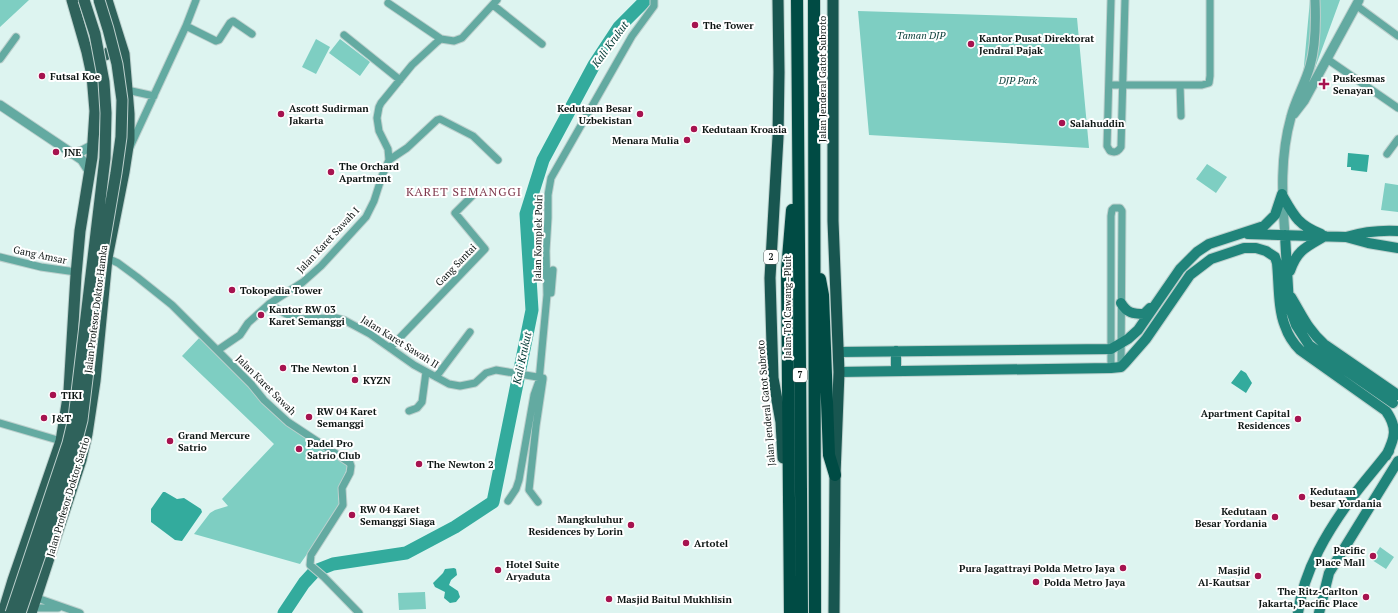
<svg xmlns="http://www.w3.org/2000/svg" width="1398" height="613" viewBox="0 0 1398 613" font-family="'PT Serif',serif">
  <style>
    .green { fill: #7ecec2 }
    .water { fill: #33ab9d }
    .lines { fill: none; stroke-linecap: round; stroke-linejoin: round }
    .river { stroke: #33ab9d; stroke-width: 13 }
    .minor-casing { stroke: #bcd0cd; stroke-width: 9 }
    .tertiary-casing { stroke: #bcd0cd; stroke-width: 11 }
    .secondary-casing { stroke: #bcd0cd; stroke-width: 12 }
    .primary-casing { stroke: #bcd0cd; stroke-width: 13 }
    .trunk-casing { stroke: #bcd0cd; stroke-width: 13 }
    .motorway-casing { stroke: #bcd0cd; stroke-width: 14 }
    .minor { stroke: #63aaa1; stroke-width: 7 }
    .tertiary { stroke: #63aaa1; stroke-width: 9 }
    .secondary { stroke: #20847a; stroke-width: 10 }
    .primary { stroke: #2f625b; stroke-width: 11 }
    .trunk { stroke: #185650; stroke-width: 11 }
    .motorway { stroke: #004b44; stroke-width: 12 }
    .primary-bridge-casing { stroke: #bcd0cd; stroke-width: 13; stroke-linecap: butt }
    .primary-bridge { stroke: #2f625b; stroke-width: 11 }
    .poi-dot { fill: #a6134f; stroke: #fff; stroke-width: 1.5 }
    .labels { text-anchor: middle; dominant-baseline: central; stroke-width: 4; stroke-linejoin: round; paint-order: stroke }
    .shield { fill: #fff; stroke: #565c5a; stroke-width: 1 }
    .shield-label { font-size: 9px; font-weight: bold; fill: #0e1614 }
    .poi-label { font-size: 10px; font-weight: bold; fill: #0e1614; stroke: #fff; text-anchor: start }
    .park-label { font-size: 10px; font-style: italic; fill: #0c403b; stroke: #fff }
    .street-label { font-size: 10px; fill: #0e1614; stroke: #fff }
    .water-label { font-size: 11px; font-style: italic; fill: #023934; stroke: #fff }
    .quarter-label { font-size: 12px; letter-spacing: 1px; fill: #7d364a; stroke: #fff }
  </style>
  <rect width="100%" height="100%" fill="#ddf4f0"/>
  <!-- green -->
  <path class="green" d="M0,0H29L0,27Z
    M1310,0H1340L1300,109Z
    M858,11L1077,18L1089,148L869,135Z
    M316,39L330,47L316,74L302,67Z
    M340,39L370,62L360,76L329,53Z
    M1207,164L1227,177L1216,193L1196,179Z
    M1385,183L1398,185V212L1381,210Z
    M201,336L255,393L267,408L288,425L348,463C347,476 333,490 340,503L331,520L300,564L194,534L210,513L215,510L228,506L222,499L274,444L182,356Z
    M1380,547L1394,557L1386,569L1372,560Z
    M425,592L426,609L399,610L398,593Z"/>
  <!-- water -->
  <path class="water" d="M1348,153L1369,155L1367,172L1351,170V167H1347Z
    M1241,370L1246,373L1252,383L1246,393L1231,383Z
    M163,492H165L177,499L184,498L201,509L202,512L200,515L182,541L175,540L151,522V509Z
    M454,568L456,569L457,575L451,580L449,585L458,591L460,597L456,602L450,603L444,598L445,592L435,587L433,583L443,573L445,569Z"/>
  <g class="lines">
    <!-- river -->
    <path class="river" d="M284,613L304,583L315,571L333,564L406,553L455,527L493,502L532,310L526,214L543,160L594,65L619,27L646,0"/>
    <!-- minor casing -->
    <g class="minor-casing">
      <path id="minor" d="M1111,0L1107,146L1110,151C1115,153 1118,152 1121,147L1125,0
        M388,3L441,39
        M493,5L542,44
        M1357,6L1398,36
        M186,26L216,41L219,40L230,23L233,21L252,34
        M344,35L400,80
        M0,59L16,37
        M1327,59L1398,108
        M1109,85H1202L1209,83L1210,76V0
        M1180,85L1181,116
        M127,90L154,96
        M130,147L186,26L196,0
        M1387,154L1398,139
        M389,160L407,148L437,120L440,119L473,136L498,160
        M0,257L41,267L76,272
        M107,258L118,263L137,277L172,305L251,384L264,400L288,422L350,463L351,466L350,473L342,488L343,505L311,555L310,565L324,577L359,613
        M551,293L553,270
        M269,304L286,314L299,319L336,318L344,320L370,334L414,365L449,384L460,386L475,383L486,373L496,370L543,378
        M390,348L485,249L455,213L473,195
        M218,350L240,335L248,323L269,304L303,282L321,266L366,217L374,201L382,176L389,160L388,149L379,131L377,118L379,107L381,103L412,65L437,42L441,39L454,41L462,38L497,0
        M1111,368V216L1112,210L1114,208H1120L1122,211L1121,367
        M436,377L470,332
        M409,411L417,408L422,402L426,372
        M0,423L61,441
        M508,501L516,489L519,480L534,395L539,381L547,295L546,251L548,218V195L551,178L632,36L654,6V0
        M538,502L529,490L536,426L543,379
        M37,597L40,599L80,613
        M33,608H58"/>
    </g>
    <!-- tertiary casing -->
    <g class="tertiary-casing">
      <path id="tertiary" d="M0,105L82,160L89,171
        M1294,114L1304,101L1359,0
        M72,154L82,151L93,145
        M1285,235C1282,196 1280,156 1291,117C1295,100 1305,84 1310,66C1316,45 1316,22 1315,0"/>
    </g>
    <!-- secondary casing -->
    <g class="secondary-casing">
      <path id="secondary" d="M1282,195C1294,216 1298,225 1321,234
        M1248,234L1346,237L1368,243L1398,248
        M1285,235L1289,305L1296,325L1309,345L1393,403
        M1346,237C1363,232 1380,230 1398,231
        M1290,271C1297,250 1306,247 1325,236
        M1291,297C1302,315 1308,330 1324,344L1398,395
        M1121,303C1127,313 1133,314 1144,314L1150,308
        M896,351V371
        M839,352L1111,349L1128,339L1138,330L1180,269L1197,252L1209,244L1264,226L1275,215L1282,194
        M839,372L1111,368L1121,367L1125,363L1146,339L1190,275L1211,259L1244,248H1256L1266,251L1275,257L1277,263C1279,282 1278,310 1285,326C1288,335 1294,344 1300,350L1386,411C1398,428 1395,438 1386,456
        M1298,613C1304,569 1328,530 1354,495C1365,480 1378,466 1389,451
        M1319,613L1329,573L1398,461"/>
    </g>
    <!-- primary casing -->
    <g class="primary-casing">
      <path id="primary" d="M90,54C103,61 111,52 118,42
        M3,613L13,580L61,441L69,391L76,275L80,231L92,157L95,111L92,75L87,52L72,0
        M31,613L81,460L87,434L95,381L107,258L124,172L129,140V114L124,54L107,0"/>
    </g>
    <!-- trunk casing -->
    <g class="trunk-casing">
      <path id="trunk" d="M778,0L779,72L778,137L770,278L773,378L781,422L783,458
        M833,0V221L839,372L835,475L834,613"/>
    </g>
    <!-- motorway casing -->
    <g class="motorway-casing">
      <path id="motorway" d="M797,0L802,613
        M814,0L815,613
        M820,279L823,295L829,455L835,475
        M790,613L787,270L792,210"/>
    </g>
    <!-- minor -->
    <use href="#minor" class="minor"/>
    <!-- tertiary -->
    <use href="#tertiary" class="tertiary"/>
    <!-- secondary -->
    <use href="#secondary" class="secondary"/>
    <!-- primary -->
    <use href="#primary" class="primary"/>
    <!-- trunk -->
    <use href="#trunk" class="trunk"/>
    <!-- motorway -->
    <use href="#motorway" class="motorway"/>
    <!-- primary-bridge casing -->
    <g class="primary-bridge-casing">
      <path id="primary-bridge" d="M11,613L68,443L74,418L78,384L105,158L106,113L104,82L95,34L84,0
        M20,613L69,470L82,420L102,255L116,173L121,137L122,100L117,64L108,29L99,0"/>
    </g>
    <!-- primary-bridge -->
    <use href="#primary-bridge" class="primary-bridge"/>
  </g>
  <!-- markers -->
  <g class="poi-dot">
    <circle cx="695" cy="25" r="4"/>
    <circle cx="971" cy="44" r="4"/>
    <circle cx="42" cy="76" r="4"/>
    <path d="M1322 78h4v4h4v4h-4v4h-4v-4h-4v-4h4z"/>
    <circle cx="281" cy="114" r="4"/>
    <circle cx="640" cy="114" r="4"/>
    <circle cx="1062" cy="123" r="4"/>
    <circle cx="694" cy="129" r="4"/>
    <circle cx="687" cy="140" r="4"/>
    <circle cx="56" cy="152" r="4"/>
    <circle cx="331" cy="172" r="4"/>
    <circle cx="232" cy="290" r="4"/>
    <circle cx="261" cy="315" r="4"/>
    <circle cx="283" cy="368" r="4"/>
    <circle cx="355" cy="380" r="4"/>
    <circle cx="53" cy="395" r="4"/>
    <circle cx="309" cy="417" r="4"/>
    <circle cx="44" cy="418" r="4"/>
    <circle cx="1298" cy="419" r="4"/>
    <circle cx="170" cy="441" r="4"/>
    <circle cx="299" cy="449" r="4"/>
    <circle cx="419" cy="464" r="4"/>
    <circle cx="1302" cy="497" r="4"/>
    <circle cx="352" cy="515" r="4"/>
    <circle cx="1275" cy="517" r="4"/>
    <circle cx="631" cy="525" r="4"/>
    <circle cx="686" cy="543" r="4"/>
    <circle cx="1373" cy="556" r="4"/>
    <circle cx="1123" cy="568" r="4"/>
    <circle cx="498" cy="570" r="4"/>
    <circle cx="1258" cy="576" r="4"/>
    <circle cx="1036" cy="582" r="4"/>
    <circle cx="1366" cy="597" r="4"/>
    <circle cx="609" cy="599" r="4"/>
  </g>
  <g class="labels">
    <!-- shield labels -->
    <g class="shield">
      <rect x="764" y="250" width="14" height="14" rx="3"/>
      <rect x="793" y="368" width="14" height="14" rx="3"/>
    </g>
    <g class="shield-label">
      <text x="771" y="257">2</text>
      <text x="800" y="375">7</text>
    </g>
    <!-- poi labels -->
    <g class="poi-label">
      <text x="703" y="25">The Tower</text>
      <text x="979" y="38">Kantor Pusat Direktorat<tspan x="979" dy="12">Jendral Pajak</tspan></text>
      <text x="50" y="76">Futsal Koe</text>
      <text x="1333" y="78">Puskesmas<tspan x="1333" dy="12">Senayan</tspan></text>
      <text x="289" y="108">Ascott Sudirman<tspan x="289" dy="12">Jakarta</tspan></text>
      <text x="632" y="108" text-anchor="end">Kedutaan Besar<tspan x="632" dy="12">Uzbekistan</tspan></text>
      <text x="1070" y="123">Salahuddin</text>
      <text x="702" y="129">Kedutaan Kroasia</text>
      <text x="679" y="140" text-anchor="end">Menara Mulia</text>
      <text x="64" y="152">JNE</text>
      <text x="339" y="166">The Orchard<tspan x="339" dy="12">Apartment</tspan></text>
      <text x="240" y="290">Tokopedia Tower</text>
      <text x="269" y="309">Kantor RW 03<tspan x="269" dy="12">Karet Semanggi</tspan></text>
      <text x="291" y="368">The Newton 1</text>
      <text x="363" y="380">KYZN</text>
      <text x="61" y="395">TIKI</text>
      <text x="317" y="411">RW 04 Karet<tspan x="317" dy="12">Semanggi</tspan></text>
      <text x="1290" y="413" text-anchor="end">Apartment Capital<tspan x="1290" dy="12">Residences</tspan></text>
      <text x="52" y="418">J&amp;T</text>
      <text x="178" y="435">Grand Mercure<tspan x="178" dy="12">Satrio</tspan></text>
      <text x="307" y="443">Padel Pro<tspan x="307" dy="12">Satrio Club</tspan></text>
      <text x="427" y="464">The Newton 2</text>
      <text x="1310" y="491">Kedutaan<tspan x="1310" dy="12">besar Yordania</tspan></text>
      <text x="360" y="509">RW 04 Karet<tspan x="360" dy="12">Semanggi Siaga</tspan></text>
      <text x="1267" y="511" text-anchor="end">Kedutaan<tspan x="1267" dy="12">Besar Yordania</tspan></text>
      <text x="623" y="519" text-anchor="end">Mangkuluhur<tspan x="623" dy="12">Residences by Lorin</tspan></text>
      <text x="694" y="543">Artotel</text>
      <text x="1365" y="550" text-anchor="end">Pacific<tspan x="1365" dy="12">Place Mall</tspan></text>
      <text x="506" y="564">Hotel Suite<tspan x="506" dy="12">Aryaduta</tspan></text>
      <text x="1115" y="568" text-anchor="end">Pura Jagattrayi Polda Metro Jaya</text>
      <text x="1250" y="570" text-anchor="end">Masjid<tspan x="1250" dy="12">Al-Kautsar</tspan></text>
      <text x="1044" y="582">Polda Metro Jaya</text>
      <text x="1358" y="591" text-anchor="end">The Ritz-Carlton<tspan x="1358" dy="12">Jakarta, Pacific Place</tspan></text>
      <text x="617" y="599">Masjid Baitul Mukhlisin</text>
    </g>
    <!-- park labels -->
    <g class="park-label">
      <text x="921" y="35">Taman DJP</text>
      <text x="1018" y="80">DJP Park</text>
    </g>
    <!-- street labels -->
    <g class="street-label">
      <text transform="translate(822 79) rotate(-90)">Jalan Jenderal Gatot Subroto</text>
      <text transform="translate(538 238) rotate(-89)">Jalan Komplek Polri</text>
      <text transform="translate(328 240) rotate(-47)">Jalan Karet Sawah I</text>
      <text transform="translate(40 255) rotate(12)">Gang Amsar</text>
      <text transform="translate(456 265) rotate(-46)">Gang Santai</text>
      <text transform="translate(787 307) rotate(-90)">Jalan Tol Cawang–Pluit</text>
      <text transform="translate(96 309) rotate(-83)">Jalan Profesor Doktor Hamka</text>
      <text transform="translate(400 342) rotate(32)">Jalan Karet Sawah II</text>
      <text transform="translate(266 385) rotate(45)">Jalan Karet Sawah</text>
      <text transform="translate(766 403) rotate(-95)">Jalan Jenderal Gatot Subroto</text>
      <text transform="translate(68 497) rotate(-73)">Jalan Profesor Doktor Satrio</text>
    </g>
    <!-- water labels -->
    <g class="water-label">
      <text transform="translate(610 44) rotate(-54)">Kali Krukut</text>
      <text transform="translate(522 358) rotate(-78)">Kali Krukut</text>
    </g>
    <!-- quarter labels -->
    <g class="quarter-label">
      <text x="464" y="191">KARET SEMANGGI</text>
    </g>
  </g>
</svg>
